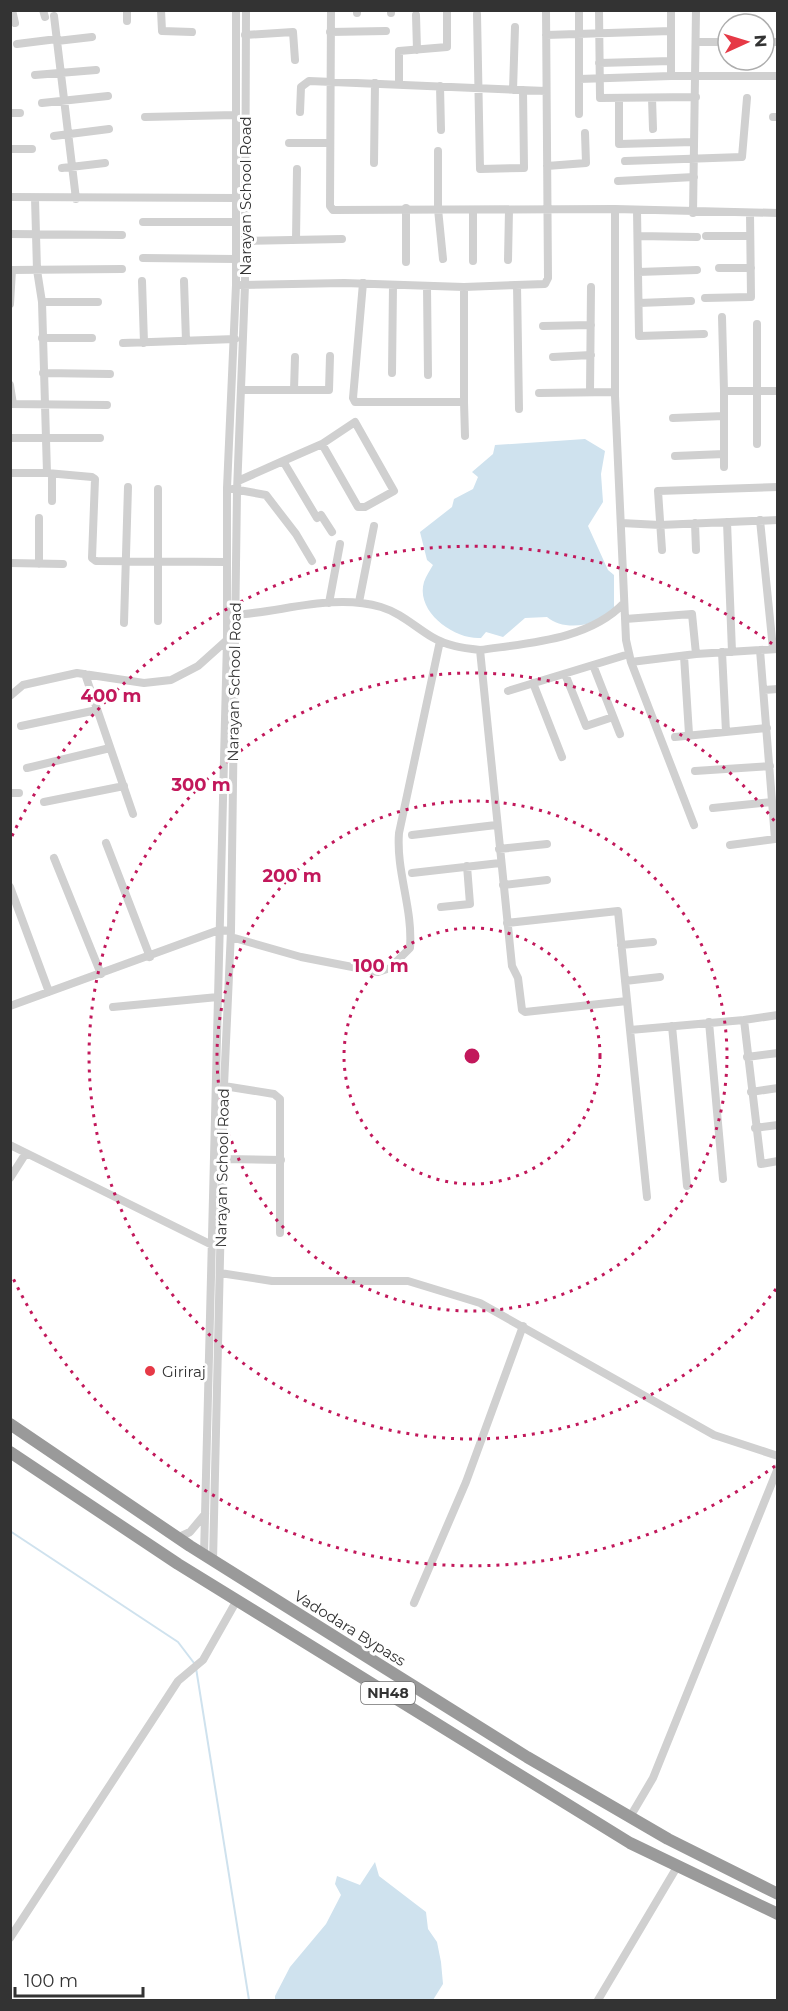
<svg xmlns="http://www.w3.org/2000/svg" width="788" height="2011" viewBox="0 0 788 2011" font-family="Montserrat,sans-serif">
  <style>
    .water { fill: #cfe2ee }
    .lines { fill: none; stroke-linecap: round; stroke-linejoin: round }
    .stream { stroke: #cfe2ee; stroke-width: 2 }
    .minor { stroke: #d0d0d0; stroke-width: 8 }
    .highway { stroke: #9a9a9a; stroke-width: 12 }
    .ring { fill: none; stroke: #c2185b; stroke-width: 3; stroke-dasharray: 3 6 }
    .poi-dot { fill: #e63946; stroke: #fff; stroke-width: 2 }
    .labels { text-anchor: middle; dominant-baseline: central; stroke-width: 6; stroke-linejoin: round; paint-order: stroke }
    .shield { fill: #fff; stroke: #707070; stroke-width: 1.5 }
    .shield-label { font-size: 14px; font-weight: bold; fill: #333 }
    .street-label { font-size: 15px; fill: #333; stroke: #fff }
    .poi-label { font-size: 15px; fill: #333; stroke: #fff; text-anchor: start }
    .centre { fill: #c2185b; stroke: #fff; stroke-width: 3 }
    .ring-label { font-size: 18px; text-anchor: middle; font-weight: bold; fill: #c2185b; stroke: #fff; stroke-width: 6; stroke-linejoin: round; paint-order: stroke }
  </style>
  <rect width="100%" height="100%" fill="#fff"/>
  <!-- water -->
  <path class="water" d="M585,439L605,451L601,474L603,502L588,526L608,570L614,575V609C599,626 564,632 547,617L525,618L503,637L486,632L481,638C455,640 415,612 424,582C426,576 430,570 433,565L427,560L420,532L452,507L454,499L473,489L478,477L472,472L493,454L495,445Z
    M375,1862L379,1876L426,1912L428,1929L437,1942L441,1962L443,1984L433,2000H275V1996L290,1967L326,1924L341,1895L335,1884L337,1876L360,1885Z"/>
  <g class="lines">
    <!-- stream -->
    <path class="stream" d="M10,1531L178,1642L194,1663
      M196,1668L249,2000"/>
    <!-- minor -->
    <path class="minor" d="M12,10L15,23
      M43,10L45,17
      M127,10V21
      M161,10L162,31L192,32
      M331,10L330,206L333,210L615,209L778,213
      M579,10V114
      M599,10L600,98L696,97
      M671,10V76H778
      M357,13V10
      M391,13V10
      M477,14L480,169L524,168L523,90
      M416,15L417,50
      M54,16L76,199
      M330,32L386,31
      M245,35L293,32L295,60
      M546,35L671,31
      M57,41L92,37
      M697,42H728
      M764,42H778
      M17,44L57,39
      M599,63L671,61
      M35,75L96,70
      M579,79L671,76
      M399,84V51L447,47V10
      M440,86L441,130
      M513,90L515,27
      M619,98V144L694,142
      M652,98L653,129
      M42,103L108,96
      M300,112L301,87L309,81L546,91
      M10,113H20
      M145,117L236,115
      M773,117H778
      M54,136L109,129
      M289,143H329
      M10,149H32
      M438,151V209L443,259
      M625,161L742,157L747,98
      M374,163L375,83
      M547,166L586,163L585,133
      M62,168L105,163
      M618,181L694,177
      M10,197L238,198
      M35,198L37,270L42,302L47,473L92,477L95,479L92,558L96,561L227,562
      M615,209V396L626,640L631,662L696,654L778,649
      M473,210V261
      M637,210L639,336L704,334
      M693,213L696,10
      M143,222H235
      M10,234L122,235
      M638,236L697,237
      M706,236H750
      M296,240L297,169
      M245,241L342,239
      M143,258L235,259
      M508,260L509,210
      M406,262V208
      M719,268H751
      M638,272L697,270
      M142,281L144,343
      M184,281L186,341
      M363,283L353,398L355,402H464V287
      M241,285L344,283L464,287L545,284L548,278L546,10
      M517,285L519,409
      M427,287L428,375
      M705,298L751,297L750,213
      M42,302H98
      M639,303L691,301
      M10,304L12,270L122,269
      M722,317L724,391H778
      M757,324V444
      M543,326L591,325
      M42,338H92
      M123,343L235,339
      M295,357L294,390H329L330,356
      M553,357L591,355
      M43,373L110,374
      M392,373L393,285
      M10,385L13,404
      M241,390H294
      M724,391V467
      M590,392L591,287
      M539,393L614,392
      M464,402L465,436
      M10,404L107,405
      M673,418L724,416
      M10,438H100
      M675,456L724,454
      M283,461L322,444L358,507H365L394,491L355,422L322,444
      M10,473H47
      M238,481L283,461L317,518L321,515L332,532
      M158,489V621
      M233,489L266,495L296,534L312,561
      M52,501V474
      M760,520L773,649
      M727,522L732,652
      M621,523L660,525L778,520
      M695,523L696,550
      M662,550L658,491L778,487
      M10,563L63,564
      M39,564V518
      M359,602L374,526
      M329,603L340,544
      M231,615C280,613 332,593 381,607C401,613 415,627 432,637C447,646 463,648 480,650L512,966L518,978L522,1010L525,1012L627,1001
      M625,619L692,614L696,654
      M124,623L128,487
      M480,650C528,643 589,640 624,603
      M722,652L726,732
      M684,656L689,734
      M631,662L694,825
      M593,665L620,734
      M85,674L133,814
      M565,674L586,726L613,717
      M533,683L562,757
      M764,690L778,689
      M508,691L629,654
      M10,696L23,685L77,673L144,683L171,680L198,666L227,640
      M21,726L97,710
      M675,737L767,728
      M27,768L110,748
      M695,771L770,766
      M10,793H19
      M44,802L124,786
      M713,808L772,802
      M412,835L496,825
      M106,843L150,957
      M730,845L775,839L760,650
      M499,849L547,844
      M54,858L101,974
      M412,873L500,863
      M503,885L547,880
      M10,887L49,992
      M441,907L470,904L467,866
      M507,923L618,911L630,1030
      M231,937L301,957L378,972L390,968L410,948C413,908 396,872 399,833L440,641
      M621,945L653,942
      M625,981L660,977
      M10,1006L219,930L231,931
      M113,1007L218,997
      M744,1020L778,1015
      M709,1022L723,1179
      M672,1026L687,1186
      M747,1057L778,1053
      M224,1086L274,1094L280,1099V1233
      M751,1092L778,1088
      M755,1128L778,1125
      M10,1145L212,1245
      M223,1159L281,1160
      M10,1178L26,1153
      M647,1197L630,1030L744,1020L761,1164L778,1161
      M220,1273L272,1281H408L480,1303L714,1435L778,1456
      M177,1538L190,1532L205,1514
      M204,1555L227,640V488L236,285V10
      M213,1561L224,1086L231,931L237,491L245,285L246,10
      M414,1603L466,1482L523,1326
      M630,1817L653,1778L778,1468
      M10,1938L178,1681L203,1660L237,1600
      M598,2000L677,1867"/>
    <!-- highway -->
    <path class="highway" d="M10,1424L190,1546L527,1757L668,1839L778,1894
      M10,1452L178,1564L630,1843L778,1914"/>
  </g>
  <!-- distance rings -->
  <g class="ring">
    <circle cx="472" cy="1056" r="128"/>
    <circle cx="472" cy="1056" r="255"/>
    <path d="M776 1289A383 383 0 1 1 776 823"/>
    <path d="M775 1466A510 510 0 0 1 12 1276M12 836A510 510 0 0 1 775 646"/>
  </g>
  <!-- markers -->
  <circle class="poi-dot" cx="150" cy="1371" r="6"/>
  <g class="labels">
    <!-- shield labels -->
    <rect class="shield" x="361" y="1682" width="54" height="22" rx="4.5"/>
    <g class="shield-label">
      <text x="388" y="1693">NH48</text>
    </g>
    <!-- street labels -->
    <g class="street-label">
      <text transform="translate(245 196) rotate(-90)">Narayan School Road</text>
      <text transform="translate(234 682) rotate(-89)">Narayan School Road</text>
      <text transform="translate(222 1168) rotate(-89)">Narayan School Road</text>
      <text transform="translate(350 1628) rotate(32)">Vadodara Bypass</text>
    </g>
    <!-- poi labels -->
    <g class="poi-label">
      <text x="162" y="1371">Giriraj</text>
    </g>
  </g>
  <circle cx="472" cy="1056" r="9" class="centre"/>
  <g class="ring-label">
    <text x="111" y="702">400 m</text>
    <text x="201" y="791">300 m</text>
    <text x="292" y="882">200 m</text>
    <text x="381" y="972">100 m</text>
  </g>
  <!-- border -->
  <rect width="788" height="2011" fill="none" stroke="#333333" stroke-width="24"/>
  <!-- north arrow -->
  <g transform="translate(746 42) rotate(86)"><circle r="28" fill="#ffffff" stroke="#adadad" stroke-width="1.5"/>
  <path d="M0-4.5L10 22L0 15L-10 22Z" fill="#e63946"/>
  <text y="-9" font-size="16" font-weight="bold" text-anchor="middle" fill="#333333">N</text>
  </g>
  <!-- scale -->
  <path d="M15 1987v9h128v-9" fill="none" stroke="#333333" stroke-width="3"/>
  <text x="24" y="1987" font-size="18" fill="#333333" stroke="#ffffff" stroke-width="4.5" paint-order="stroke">100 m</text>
</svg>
